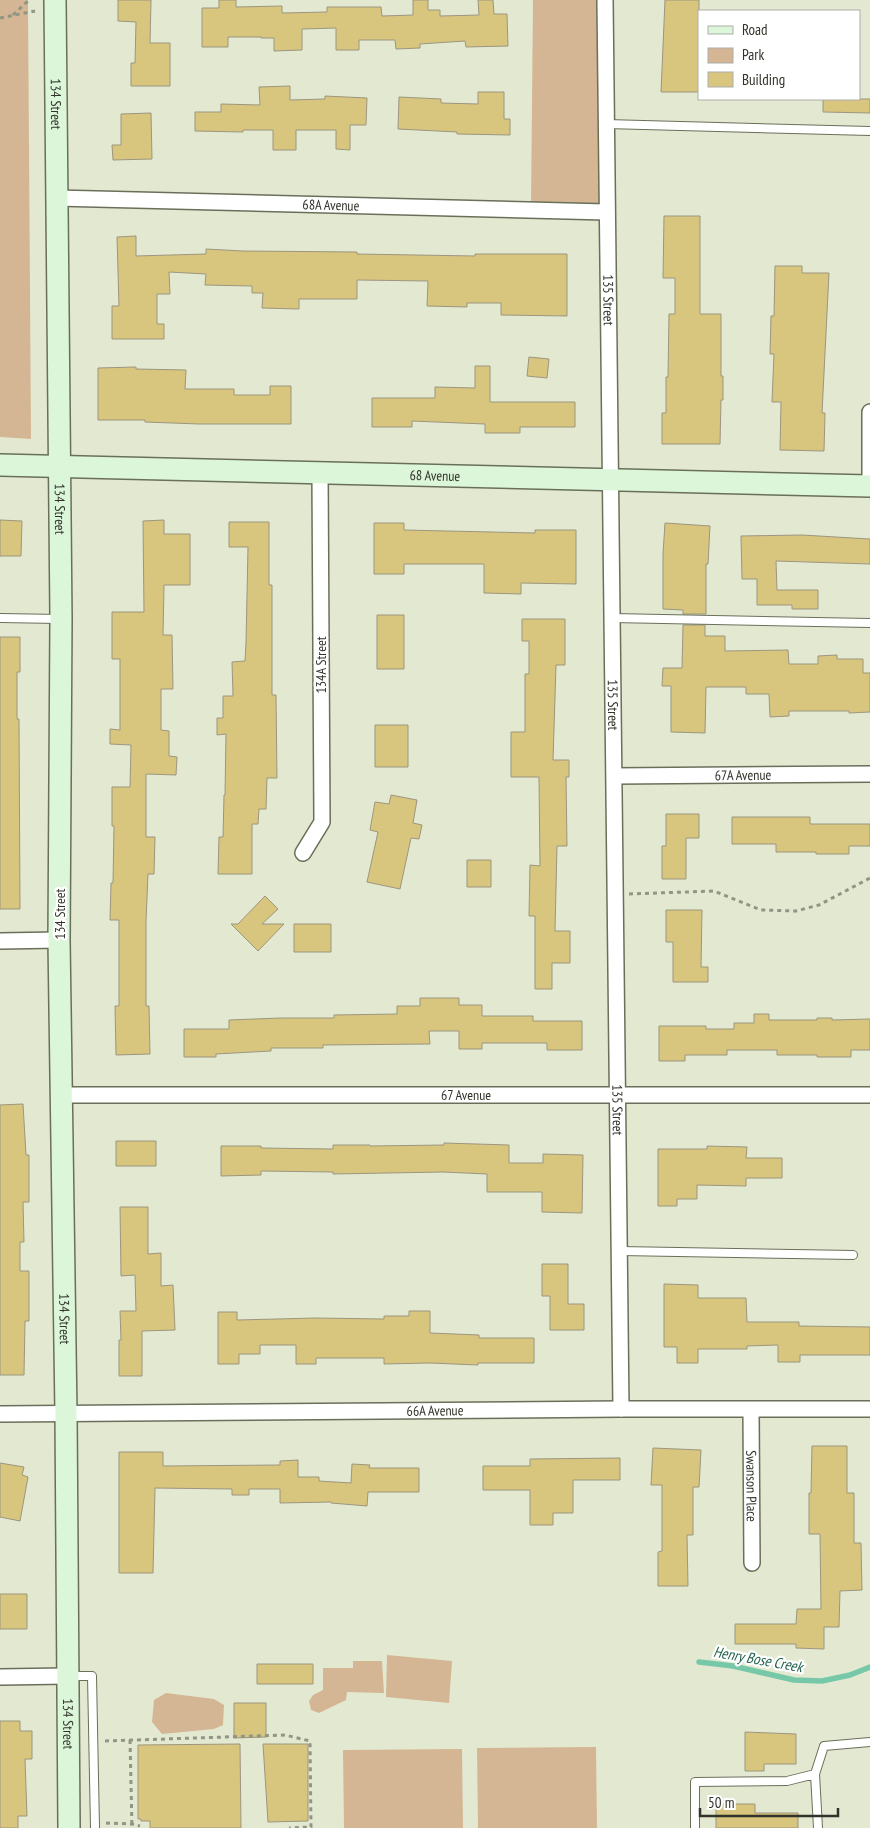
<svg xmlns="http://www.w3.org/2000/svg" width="870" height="1828" viewBox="0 0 870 1828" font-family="'PT Sans Narrow',sans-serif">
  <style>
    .green { fill: #d4b694 }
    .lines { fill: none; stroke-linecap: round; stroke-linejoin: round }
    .stream { stroke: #76c8a8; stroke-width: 5.5 }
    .building { fill: #d8c57e; stroke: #9c967f }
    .lane-casing { stroke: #6a6f5a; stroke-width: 10 }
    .street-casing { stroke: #6a6f5a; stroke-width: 18 }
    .secondary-casing { stroke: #6a6f5a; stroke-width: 24 }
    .path { stroke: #909584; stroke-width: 3; stroke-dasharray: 4 4; stroke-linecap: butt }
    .lane { stroke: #fff; stroke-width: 8 }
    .street { stroke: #fff; stroke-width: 15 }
    .secondary { stroke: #dbf6d9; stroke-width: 21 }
    .labels { text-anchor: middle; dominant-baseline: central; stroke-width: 4.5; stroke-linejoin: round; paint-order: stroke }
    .street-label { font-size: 14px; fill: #31332a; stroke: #fff }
    .water-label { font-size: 15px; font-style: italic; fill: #26654f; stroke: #fff }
  </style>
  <rect width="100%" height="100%" fill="#e3e9d1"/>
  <!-- green -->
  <path class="green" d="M0,0H28L31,439L0,437Z
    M533,0H598L599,205L531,204Z
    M387,1655L452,1661L449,1703L386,1697Z
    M353,1661H382L384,1693L347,1692L346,1700L319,1713L311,1710L309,1701L313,1695L323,1690V1668H353Z
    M166,1693L214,1699L224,1705L223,1725L214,1729L162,1734L152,1722L154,1700Z
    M596,1747L597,1828H478L477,1748Z
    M462,1749L463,1828H344L343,1750Z"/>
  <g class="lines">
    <!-- stream -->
    <path class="stream" d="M699,1662L733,1666L794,1680L822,1681L850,1675L870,1667"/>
  </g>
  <!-- building -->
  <path class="building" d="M118,0H151L150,43H170V86H131V63H135L136,22L118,21Z
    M219,0H236V7L282,6V13L327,12V7H381L382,16L413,15V0H428V10H440V16L479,15L478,0H493L494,14H507L508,46L466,47L465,41L420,44V48L396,49L395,40H359V50H336V28L302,29V50L274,51V38H261V37H228V47H202V8H219Z
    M665,0H699V92H661Z
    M290,86V100L325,99V96L367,98L366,125H350V150L336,149V130H296V150H273V130H243V132L195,131V112H221V104L260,105L259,87Z
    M478,92H504V119H510V135L457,134V132L398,129L399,97L441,99V103L478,104Z
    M823,99H870V113L823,112Z
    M151,113L152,159L113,160L112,145H121V114Z
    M664,216H700V314H721V376H723V400H721L720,444H662V413H666V377H668L669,314H675V278H663Z
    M136,236V256L206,254V249L243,251L357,252V254L475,256V254H567V316L501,315V303H467V307L427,306L428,281L357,280V299H299V309L262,308L263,293H252V286L205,285L206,274L169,272L170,294H157V324H164V339H112V306H119L117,237Z
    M775,266H802V273H829L822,413H825L824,451L780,450L781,402H772L774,354H770L771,316H774Z
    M529,357L549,359L547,378L527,376Z
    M475,366H490V402H575V427H520V433H485V424L412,421V427H372V398H435V387L475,388Z
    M136,367V369L186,370L185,389H234V395H270V386H291V424H199L145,422V420H98V368Z
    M0,520L22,521L21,556H0Z
    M164,520V534H190V585H164L163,635H172L173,689H161V730L169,731V756L177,757L176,775L146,774V837H155L154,874H148L146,921V1006H149L150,1054L116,1055L115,1006H119V920H110L111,883H113L114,826H112V787H130L131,745L110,744V729L120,730V659H112V612H144L143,521Z
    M229,522H269V585H272V695H276L277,778H267L266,809H259L258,824H252V874H218L219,837H223L224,795H225L226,734L217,735V718H223V696H233L232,662L245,661L246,643L248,547H229Z
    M374,523H404V530L535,533V530H576V584L521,583V594L484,593V564H404V574H374Z
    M665,523L710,526L708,564H706V614H683V610L663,609V554Z
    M802,535L870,539V564L776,561L777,590H818V609H792V605H757V579H742L741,536Z
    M377,615H404V669H377Z
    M522,619H565V665H556L553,760H569V777H566L567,846H557L555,931H570V963H552V989H535V916H529L530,865L540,866L539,777H511V732H525V674H529V641H522Z
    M683,625H705V636H725V651L788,650L789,664H818V656L837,655V659H863V673H870V712L849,713V711H789V716L770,717L769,694H746V687H706L705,733L671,732V686H662L663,668H682Z
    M0,637H20V672H17V719H19L20,909H0Z
    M375,725H408V767H375Z
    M391,795L417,800L413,823L422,825L419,839L411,838L400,889L367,882L378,832L370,830L375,802L389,804Z
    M666,814H699V838H686V879H662V846H666Z
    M732,817H810V824H870V846H849V854H816V852H776V844H732Z
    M467,860H491V887H467Z
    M265,896L278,909L262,924H284L258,951L231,924H238Z
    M666,910H702L701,967H708V982H673V942H666Z
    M294,924H331V952H294Z
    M420,998H459V1005H482V1016H533V1021H582V1050H547V1043H482V1049H459V1031H429L430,1044L323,1045V1048H271V1051L216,1054V1057H184V1029H229V1020L281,1018H334V1015L397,1014V1006H420Z
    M754,1014H769V1020H817V1018H832V1020L870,1019V1050H851V1057H817V1055H777V1050H727V1055H685V1061H659V1026H706V1029H734V1023H754Z
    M23,1104L26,1155H29V1202H23L24,1242H20V1271H29V1321H25L24,1375H0V1105Z
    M116,1141H156V1166H116Z
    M444,1143L509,1145V1163H543V1154L583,1155L582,1213L542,1212V1192H487V1174L443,1172L333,1174V1172L261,1171V1175L221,1176V1146H261V1148L333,1149V1145H370V1146L444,1145Z
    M707,1146L747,1147L746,1158H782V1178H746V1186L697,1185V1199H677V1206H658V1149H707Z
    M120,1207H148V1254L161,1253V1286L173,1285L175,1330L142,1331V1376H119V1340H121L120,1311H136L135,1275L121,1276Z
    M542,1264H568V1304H584V1330H550V1296H542Z
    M664,1284L698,1285V1298H746L747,1322H799V1326L870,1327V1355H800V1362H778V1345L747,1346V1349H698V1363H677V1347H664Z
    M409,1311H430V1333L479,1335V1338H534V1363H478V1365L430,1363L384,1364V1358H316V1364H296V1345H260V1354H239V1364H218V1312H237V1320L316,1318L384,1319V1316H409Z
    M812,1446H847V1493H854V1543H861L862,1590L840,1591L839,1627H824V1649L796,1648V1644H735V1624H796L797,1609H821L820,1534H809V1493H811Z
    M653,1448L701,1450L699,1487H693V1535H687L688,1586H658V1552L662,1551V1485H651Z
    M119,1452H163V1466L280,1465V1461L298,1460V1477H319V1481L351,1483L352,1464L370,1465L369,1468H419V1492H368L367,1506L331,1503V1502L280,1503V1489H249V1495H232V1489L155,1488L153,1573H119Z
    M620,1458V1480H573V1513H553V1525H530V1490H483V1466H530V1459Z
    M0,1463L24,1467L22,1475L28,1477L20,1521L0,1517Z
    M0,1594H27V1629H0Z
    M257,1664H313V1684H257Z
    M234,1703H266V1737L234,1738Z
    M0,1721H20V1731H32V1759H25L27,1816H18V1828H0Z
    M745,1732L796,1734V1764H764V1771H745Z
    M240,1744L241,1828H150V1821H141V1819H138V1745Z
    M263,1744H308V1821L268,1822Z
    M716,1804H755V1813H798V1828H716Z"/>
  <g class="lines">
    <!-- lane casing -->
    <g class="lane-casing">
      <path id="lane" d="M606,124L870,131
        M0,618L60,619
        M612,618L870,623
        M620,1251L853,1255
        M69,1676H92L95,1828
        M815,1774L818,1828
        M695,1828V1782L787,1781L815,1774L824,1746L870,1742"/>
    </g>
    <!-- street casing -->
    <g class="street-casing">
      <g id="street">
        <path id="s1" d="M605,0L621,1409"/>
        <path id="s2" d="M56,198L606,212"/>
        <path d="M870,486V412"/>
        <path id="s3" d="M615,776L870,774"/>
        <path d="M303,853L322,822L320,472"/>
        <path d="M0,941L59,940"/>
        <path id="s4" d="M62,1095H870"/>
        <path id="s5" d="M751,1410L752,1563"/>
        <path id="s6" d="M0,1414L621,1409H870"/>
        <path d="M0,1677L67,1676"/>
      </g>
    </g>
    <!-- secondary casing -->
    <g class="secondary-casing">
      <g id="secondary">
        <path id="s7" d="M55,0L61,619L59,940L66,1414L69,1828"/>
        <path id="s8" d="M0,465L870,486"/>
      </g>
    </g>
    <!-- path -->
    <path class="path" d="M13,15L29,0
      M0,18L35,11
      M629,894L714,891L761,910L796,911L819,905L870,878
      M130,1740L132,1828
      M105,1741L285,1735L310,1741L311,1827L289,1828
      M106,1823L132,1824L140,1826"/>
    <!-- lane -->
    <use href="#lane" class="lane"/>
    <!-- street -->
    <use href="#street" class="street"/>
    <!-- secondary -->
    <use href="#secondary" class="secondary"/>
  </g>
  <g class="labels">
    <!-- street labels -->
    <g class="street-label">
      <text stroke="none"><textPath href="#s7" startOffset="104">134 Street</textPath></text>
      <text stroke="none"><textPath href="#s2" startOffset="275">68A Avenue</textPath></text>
      <text stroke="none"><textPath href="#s1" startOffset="300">135 Street</textPath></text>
      <text stroke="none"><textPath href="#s8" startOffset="435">68 Avenue</textPath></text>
      <text stroke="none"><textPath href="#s7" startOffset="509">134 Street</textPath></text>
      <text transform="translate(321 665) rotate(-90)">134A Street</text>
      <text stroke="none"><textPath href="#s1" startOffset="705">135 Street</textPath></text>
      <text stroke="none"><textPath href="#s3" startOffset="128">67A Avenue</textPath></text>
      <text transform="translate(60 914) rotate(-90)">134 Street</text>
      <text stroke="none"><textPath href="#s4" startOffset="404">67 Avenue</textPath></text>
      <text stroke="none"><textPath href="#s1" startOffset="1110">135 Street</textPath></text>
      <text stroke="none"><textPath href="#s7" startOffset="1319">134 Street</textPath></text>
      <text stroke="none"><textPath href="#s6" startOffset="435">66A Avenue</textPath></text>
      <text stroke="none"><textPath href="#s5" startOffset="76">Swanson Place</textPath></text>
      <text stroke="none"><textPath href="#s7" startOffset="1724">134 Street</textPath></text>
    </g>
    <!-- water labels -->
    <g class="water-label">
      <text transform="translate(758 1659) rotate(10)">Henry Bose Creek</text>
    </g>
  </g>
  <!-- legend -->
  <rect x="698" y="10" width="162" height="90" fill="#ffffff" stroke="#adadaa"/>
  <rect x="708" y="26" width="25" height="8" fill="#dbf6d9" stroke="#adadaa"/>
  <text x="742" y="35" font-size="15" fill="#31332a">Road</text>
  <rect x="708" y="48" width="25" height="15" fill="#d4b694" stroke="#adadaa"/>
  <text x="742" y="60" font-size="15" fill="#31332a">Park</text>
  <rect x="708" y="72" width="25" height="15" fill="#d8c57e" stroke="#adadaa"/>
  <text x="742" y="85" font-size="15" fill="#31332a">Building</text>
  <!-- scale -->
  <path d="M700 1808v8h138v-8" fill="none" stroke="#31332a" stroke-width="2.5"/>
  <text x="708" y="1808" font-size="15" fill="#31332a" stroke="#ffffff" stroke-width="4" paint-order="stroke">50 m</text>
</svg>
